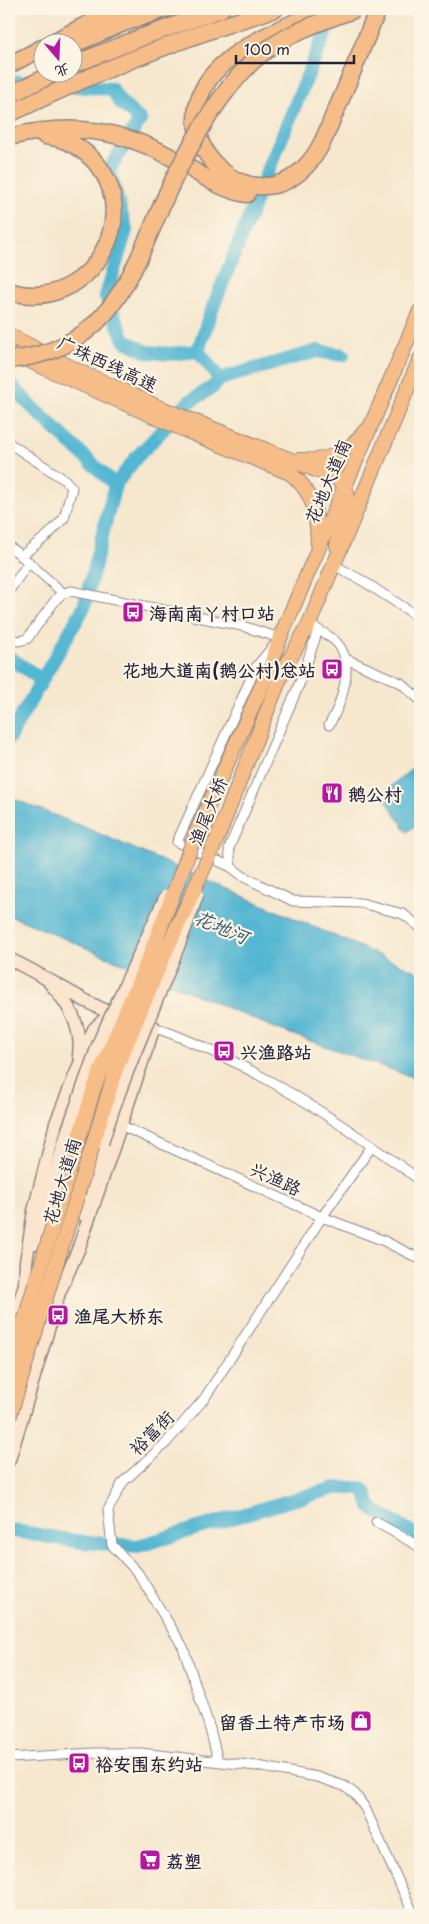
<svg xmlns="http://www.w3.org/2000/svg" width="429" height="1924" viewBox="0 0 429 1924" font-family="'Playpen Sans','LXGW WenKai TC',sans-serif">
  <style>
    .water { fill: #53b6d2; stroke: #3a6c86 }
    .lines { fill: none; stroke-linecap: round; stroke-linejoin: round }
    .river { stroke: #53b6d2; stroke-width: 14 }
    .street-casing { stroke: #8c8484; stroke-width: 11 }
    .secondary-casing { stroke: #8c8484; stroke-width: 15 }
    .primary-casing { stroke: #8c8484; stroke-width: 16 }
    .highway-casing { stroke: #8c8484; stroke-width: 19 }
    .street { stroke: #fff; stroke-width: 9 }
    .secondary { stroke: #fce5cf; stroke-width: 12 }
    .primary { stroke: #f7bd88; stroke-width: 14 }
    .highway { stroke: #f7bd88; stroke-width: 16 }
    .secondary-bridge-casing { stroke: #8c8484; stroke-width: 15; stroke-linecap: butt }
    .primary-bridge-casing { stroke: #8c8484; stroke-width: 16; stroke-linecap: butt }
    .highway-bridge-casing { stroke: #8c8484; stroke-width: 19; stroke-linecap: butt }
    .secondary-bridge { stroke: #fce5cf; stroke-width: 12 }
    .primary-bridge { stroke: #f7bd88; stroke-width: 14 }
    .highway-bridge { stroke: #f7bd88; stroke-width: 16 }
    .labels { text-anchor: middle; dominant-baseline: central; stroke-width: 4.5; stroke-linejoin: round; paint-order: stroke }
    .street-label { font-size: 18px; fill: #22223b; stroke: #fcf5e5 }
    .poi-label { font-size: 18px; font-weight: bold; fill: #22223b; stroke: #fcf5e5; text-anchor: start }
    .water-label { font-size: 19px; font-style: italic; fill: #335670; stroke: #fcf5e5 }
  </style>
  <rect width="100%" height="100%" fill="#fcf5e5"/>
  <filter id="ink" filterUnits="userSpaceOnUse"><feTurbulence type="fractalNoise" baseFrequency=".02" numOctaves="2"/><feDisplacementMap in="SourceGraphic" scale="10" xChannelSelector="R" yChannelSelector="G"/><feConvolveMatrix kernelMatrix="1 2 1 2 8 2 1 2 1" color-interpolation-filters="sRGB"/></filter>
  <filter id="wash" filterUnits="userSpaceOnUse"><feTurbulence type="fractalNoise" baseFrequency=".0096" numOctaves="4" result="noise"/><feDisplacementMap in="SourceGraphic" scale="20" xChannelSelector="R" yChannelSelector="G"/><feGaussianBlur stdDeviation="1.12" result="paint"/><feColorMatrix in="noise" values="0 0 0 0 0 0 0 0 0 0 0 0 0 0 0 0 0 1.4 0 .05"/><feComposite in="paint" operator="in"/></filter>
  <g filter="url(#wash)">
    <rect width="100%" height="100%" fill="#f6e7ce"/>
    <!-- water -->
    <path class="water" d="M420,762V822L407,832L382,794Z
      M9,797L84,827L420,973V1080L277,1029L9,915Z"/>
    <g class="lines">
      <!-- river -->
      <path class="river" d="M9,81L112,89L120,102L140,120L109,170L126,230L106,296L124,340L147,352L170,354L198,351L220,379
        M264,180L334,12
        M198,351L209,317L256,200
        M9,383L31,406L115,485
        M9,657L42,680
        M9,738L84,607L115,485L136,458L189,402L213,387L220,379L317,351L343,355
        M9,1530L81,1542L138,1546L292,1500L335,1488H361L365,1491L370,1506L375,1511L420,1537"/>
    </g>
  </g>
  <g filter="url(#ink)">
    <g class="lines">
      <!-- street casing -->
      <g class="street-casing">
        <path id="street" d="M9,443L65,480L72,488L64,518L48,535L21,556
          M9,547L17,552L63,593
          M334,565L363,581L420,618
          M9,591L29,562
          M314,627C321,632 331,636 337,643C356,663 341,705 329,725
          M318,630L301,680L229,848L231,867L244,877L293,901L361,903L403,914L420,927
          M9,638L19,641L27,639L57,598L63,593L71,591L242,626L280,638L256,667L177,842L231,867
          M344,658L401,683L420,700
          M154,1027C251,1062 337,1120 420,1180
          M120,1125L322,1217L382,1240L420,1259
          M376,1522L420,1547
          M9,1758L94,1753H141L257,1766L317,1777L344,1786L355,1794L365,1808L414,1915
          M218,1761L210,1729L183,1647L138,1573L112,1545L108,1510L123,1482L166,1443L204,1399L322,1217L372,1146"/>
      </g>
      <!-- secondary casing -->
      <g class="secondary-casing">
        <path id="secondary" d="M9,959C46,976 81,1002 120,1017C131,1021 142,1024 154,1027L78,1250L59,1293L9,1460
          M50,983C68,1002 83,1028 79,1055
          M81,1214L102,1143
          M36,1243L68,1130
          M9,1339L25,1284L26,1262L34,1211L56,1123L94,1029L105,1019L118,1016"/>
      </g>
      <!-- primary casing -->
      <g class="primary-casing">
        <path id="primary" d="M9,335L72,368L158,407L336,478C356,494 345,506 339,525C338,532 338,539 337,546
          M16,355L187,431L290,473C315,493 317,514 318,544
          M299,460C323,463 351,452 365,431
          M197,831L270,667L280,638L420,311
          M216,841L282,673L309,624L420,359"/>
      </g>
      <!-- highway casing -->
      <g class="highway-casing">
        <path id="highway" d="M331,9C293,21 227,49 206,84C167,148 252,222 305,167C319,153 326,135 333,117C349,82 363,45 378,9
          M53,42L117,9
          M72,45L121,24L165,9
          M9,65L42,48
          M72,65L145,36L221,9
          M9,95L57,72
          M9,114C95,72 184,37 275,9
          M9,137C72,122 122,129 178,161C200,174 221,190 247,194
          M9,291C90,317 151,209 87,154C75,144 61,137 45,136"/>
      </g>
      <!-- street -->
      <use href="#street" class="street"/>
      <!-- secondary -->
      <use href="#secondary" class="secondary"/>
      <!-- primary -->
      <use href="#primary" class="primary"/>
      <!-- highway -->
      <use href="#highway" class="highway"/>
      <!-- secondary-bridge casing -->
      <g class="secondary-bridge-casing">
        <path id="secondary-bridge" d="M68,1130L100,1040L166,896
          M102,1143C128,1058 169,979 197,895"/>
      </g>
      <!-- primary-bridge casing -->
      <g class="primary-bridge-casing">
        <path id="primary-bridge" d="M9,1372L94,1088L103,1065L150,955L197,831
          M9,1418L116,1069L162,960L216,841"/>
      </g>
      <!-- highway-bridge casing -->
      <g class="highway-bridge-casing">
        <path id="highway-bridge" d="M9,360C114,350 132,270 169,189C190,144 216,97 252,62C280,35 320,22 356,9"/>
      </g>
      <!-- secondary-bridge -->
      <use href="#secondary-bridge" class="secondary-bridge"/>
      <!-- primary-bridge -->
      <use href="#primary-bridge" class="primary-bridge"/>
      <!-- highway-bridge -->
      <use href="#highway-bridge" class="highway-bridge"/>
    </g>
  </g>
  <!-- icons -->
  <defs>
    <g id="bus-square" transform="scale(1.125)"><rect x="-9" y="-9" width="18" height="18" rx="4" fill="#b5179e" stroke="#fcf5e5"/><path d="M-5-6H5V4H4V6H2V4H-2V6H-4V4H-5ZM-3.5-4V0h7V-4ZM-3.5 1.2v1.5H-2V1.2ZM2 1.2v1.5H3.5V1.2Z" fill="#fff"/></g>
    <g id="restaurant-square" transform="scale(1.125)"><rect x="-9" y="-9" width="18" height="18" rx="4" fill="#b5179e" stroke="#fcf5e5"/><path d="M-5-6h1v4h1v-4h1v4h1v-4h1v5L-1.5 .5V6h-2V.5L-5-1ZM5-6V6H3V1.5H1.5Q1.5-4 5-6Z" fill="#fff"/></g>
    <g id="shop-square" transform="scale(1.125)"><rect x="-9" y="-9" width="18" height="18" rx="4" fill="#b5179e" stroke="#fcf5e5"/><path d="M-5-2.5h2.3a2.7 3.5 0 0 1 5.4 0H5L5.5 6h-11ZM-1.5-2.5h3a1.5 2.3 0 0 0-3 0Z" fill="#fff"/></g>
    <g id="supermarket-square" transform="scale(1.125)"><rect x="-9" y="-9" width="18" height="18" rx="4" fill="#b5179e" stroke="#fcf5e5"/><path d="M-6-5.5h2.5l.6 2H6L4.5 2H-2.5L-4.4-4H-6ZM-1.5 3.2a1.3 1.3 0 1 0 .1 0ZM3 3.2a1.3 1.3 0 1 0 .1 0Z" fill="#fff"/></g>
  </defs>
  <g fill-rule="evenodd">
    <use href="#bus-square" x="133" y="612"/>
    <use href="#bus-square" x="332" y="669"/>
    <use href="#restaurant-square" x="332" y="793"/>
    <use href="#bus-square" x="224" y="1051"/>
    <use href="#bus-square" x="58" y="1315"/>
    <use href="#shop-square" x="361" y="1721"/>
    <use href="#bus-square" x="79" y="1763"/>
    <use href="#supermarket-square" x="150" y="1860"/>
  </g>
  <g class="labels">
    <!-- street labels -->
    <g class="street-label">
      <text transform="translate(108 363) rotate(25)">广珠西线高速</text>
      <text transform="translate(327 481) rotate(-67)">花地大道南</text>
      <text transform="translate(207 811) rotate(-68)">渔尾大桥</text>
      <text transform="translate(276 1178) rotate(25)">兴渔路</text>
      <text transform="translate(61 1181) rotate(-73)">花地大道南</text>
      <text transform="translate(151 1432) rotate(-45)">裕富街</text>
    </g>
    <!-- poi labels -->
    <g class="poi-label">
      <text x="149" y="612">海南南丫村口站</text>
      <text x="316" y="669" text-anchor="end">花地大道南(鹅公村)总站</text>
      <text x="348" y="793">鹅公村</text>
      <text x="240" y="1051">兴渔路站</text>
      <text x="74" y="1315">渔尾大桥东</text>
      <text x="345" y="1721" text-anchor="end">留香土特产市场</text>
      <text x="95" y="1763">裕安围东约站</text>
      <text x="166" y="1860">荔塑</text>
    </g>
    <!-- water labels -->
    <g class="water-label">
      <text transform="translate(222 926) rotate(23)">花地河</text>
    </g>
  </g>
  <!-- margin -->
  <rect width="429" height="1924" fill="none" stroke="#fcf5e5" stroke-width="30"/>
  <!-- north arrow -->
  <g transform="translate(58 58) rotate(161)"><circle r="24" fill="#fcf5e5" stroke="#a5a1a1"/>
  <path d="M0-4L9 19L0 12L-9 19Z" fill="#b5179e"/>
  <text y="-8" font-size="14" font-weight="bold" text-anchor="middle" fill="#22223b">北</text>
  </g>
  <!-- scale -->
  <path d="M236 55v8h118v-8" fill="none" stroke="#22223b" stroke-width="2.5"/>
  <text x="244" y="55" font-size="15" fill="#22223b" stroke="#fcf5e5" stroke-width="4" paint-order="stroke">100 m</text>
</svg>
